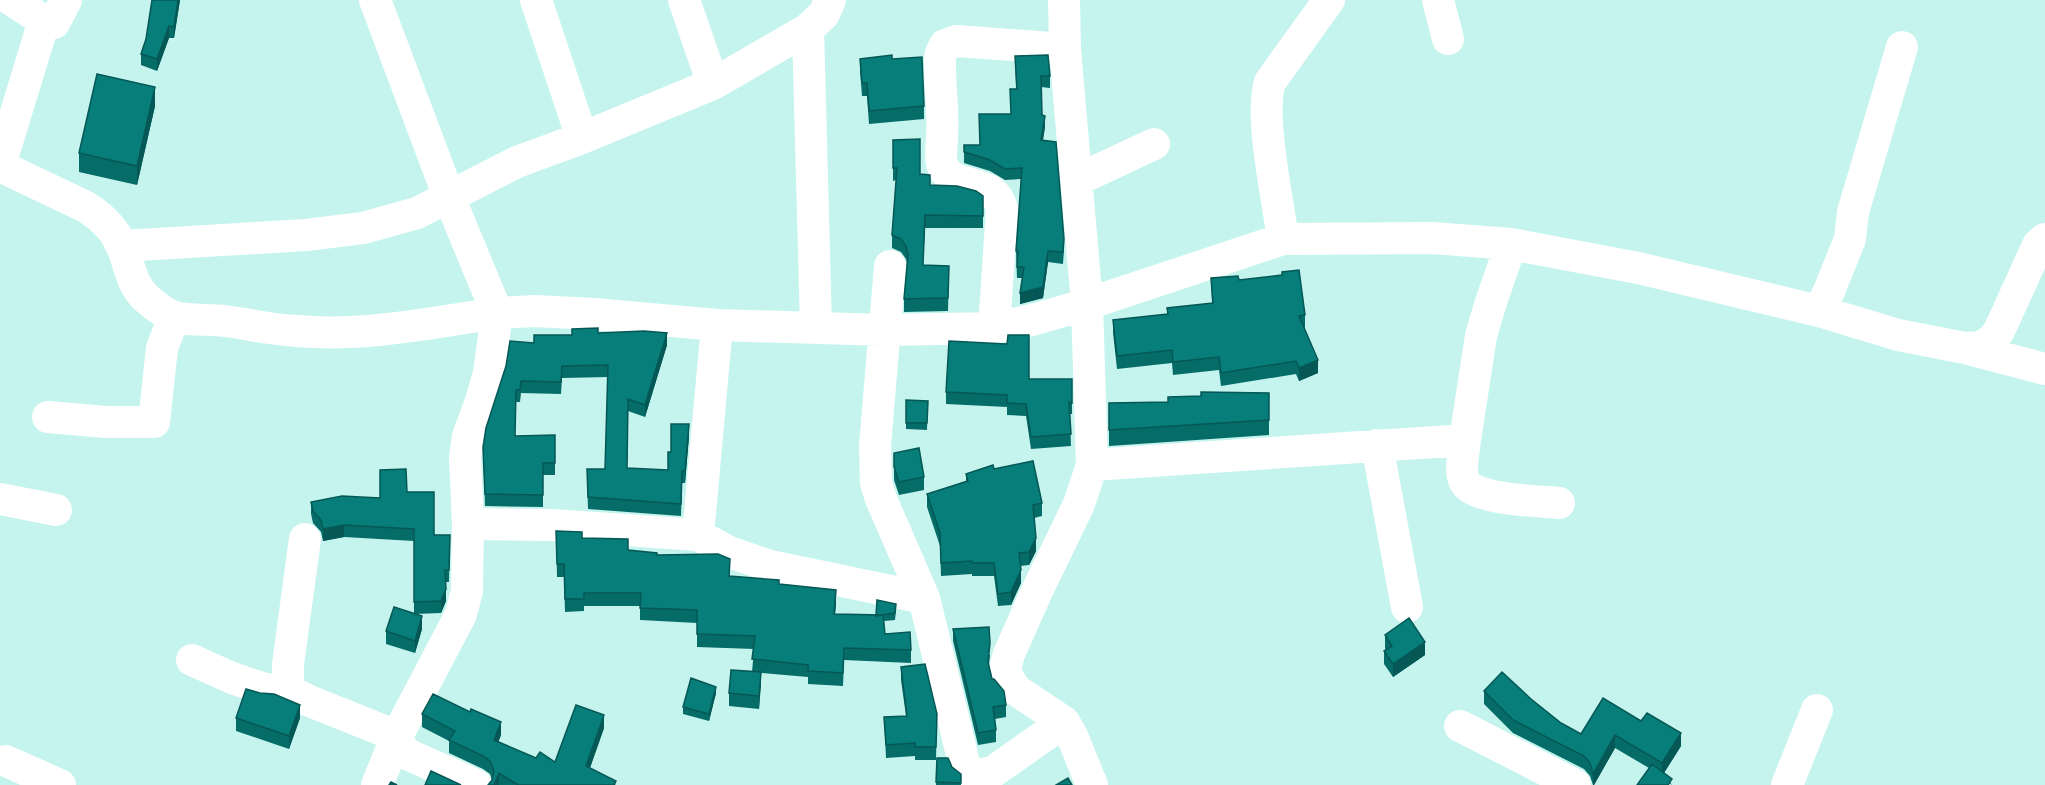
<svg xmlns="http://www.w3.org/2000/svg" width="2045" height="785" viewBox="0 0 2045 785" font-family="Jost,sans-serif">
  <style>
    .lines { fill: none; stroke-linecap: round; stroke-linejoin: round }
    .minor { stroke: #fff; stroke-width: 32 }
    .wall { fill: #066c68 }
    .shaded-wall { fill: #055855 }
    .building { fill: #077e79; stroke: #055855; stroke-width: 1.5 }
  </style>
  <rect width="100%" height="100%" fill="#c5f4ef"/>
  <g class="lines">
    <!-- minor -->
    <path class="minor" d="M12,0L44,21
      M375,0L449,197L497,313L534,311L594,314L717,325L885,330L994,328L1036,319L1087,304L1283,239C1278,201 1259,115 1270,82L1329,0
      M536,0L582,138
      M684,0L713,84
      M1064,0L1065,49L1087,304L1092,465L1079,504L1037,591L1009,654L1005,668L1009,680L1016,690L1064,722L1072,736L1092,785
      M1438,0L1448,39
      M808,29L816,327
      M0,165L44,21L54,23L66,0
      M0,166L86,207C102,217 115,229 122,247C130,265 131,285 147,299C154,305 166,314 174,317C188,321 210,319 225,321C249,324 272,330 297,331C364,337 431,323 497,313L489,373L481,401L468,436L465,458L468,524L467,591L461,614L397,736L377,785
      M1077,180L1154,144
      M1283,239L1432,238L1511,244L1638,268L1819,311L1898,335L1965,348L1981,347L1992,340L1999,331L2038,245L2045,239
      M122,246L306,235L363,228L417,213L517,162L582,138L713,84L808,29L824,14L830,0
      M890,266L875,446L876,483L881,499L924,598L964,763L968,771L980,775L994,771L1064,722
      M1819,311L1829,291L1850,239L1853,212L1902,47
      M994,328L1002,209C995,177 956,190 944,169C939,161 942,146 942,137C944,110 939,83 940,58C940,53 943,49 945,45L956,41L1065,49
      M1965,348L2045,369
      M48,417L106,422H154L162,348L174,317
      M1465,440C1464,452 1459,472 1465,482C1474,500 1540,501 1559,503
      M1377,445L1407,607
      M1092,465L1465,440L1481,336L1490,305L1511,244
      M0,499L56,510
      M468,524L552,525L698,535L729,552L770,566L924,598
      M698,535L717,325
      M305,539L288,664V690L307,700L397,736L401,747L407,754L476,785
      M192,660L232,678L265,689L288,690
      M1460,726L1575,785
      M6,761L60,785
      M1787,785L1817,710"/>
  </g>
  <!-- wall -->
  <path class="wall" d="M152,0H180L174,38H169L157,71L141,65V54L146,39Z
    M1015,56L1050,76V88L1041,87L1042,115L1045,127L1043,140L1064,250L1063,264L1048,262L1043,298L1020,304L1022,278H1017L1016,251L1021,179L1005,180L990,171L964,163V145H980L1011,114L1016,89Z
    M860,59H892L924,106V119L869,124L867,96H862L860,71Z
    M155,106L137,185L79,172V153Z
    M893,140L920,174L930,185L983,196V228H925L923,265L949,266L948,311L904,312V299L907,263L906,259L901,252L892,248V235L896,180L893,181Z
    M1211,278L1239,280L1305,315V328L1304,329L1318,373L1299,381L1296,374L1221,386L1219,370L1173,375L1172,363L1117,369L1113,333V320L1167,314V308L1212,303Z
    M598,333L667,345L645,417L628,411L627,468L668,470L671,452L689,436L685,483H682L681,516L588,509L587,481L605,469L608,377L562,378L561,394L521,393L520,402H516L515,436L555,435V475H543V507L485,506L483,447L534,343L572,335Z
    M1029,379L1072,403V414H1070L1071,446L1031,449L1026,416L1007,415V407L946,404V392Z
    M1269,393V435L1109,446V403L1168,402L1201,396Z
    M906,400L928,401L927,430L906,429Z
    M894,453L924,477V490L899,495L894,480Z
    M994,469L1042,503V516L1034,518L1036,551L1029,565L1020,566L1021,583L1011,605L998,606L994,576H972V574L941,576L940,546L927,507V494L966,481V474Z
    M407,492L434,535H450L449,582H445L446,601L441,613L415,614L422,629L415,653L386,644V631L414,614V541L344,537L323,541L321,532L313,523L311,514V502L380,498Z
    M556,531L628,550L657,555L730,576L779,584L836,603L835,614L876,615L896,611L895,620L884,621L885,634L911,650V663L844,660L843,686L808,684V677L761,673L759,709L729,706V693L752,672L754,649L697,647V623L640,620V606H584V611L565,612L564,577H557Z
    M953,629L990,655L989,665L992,679L1006,705V717L995,719L996,730V742L978,745L953,641Z
    M1385,635L1425,655L1393,677L1384,664V651L1386,650L1385,648Z
    M901,667L937,714L936,760H915V756L886,758L884,717L906,716L901,680Z
    M1484,691L1531,699L1561,723L1581,734L1603,698L1681,746L1664,773L1672,785L1649,768L1615,748L1594,785H1593L1590,776L1584,769L1513,733L1484,704Z
    M716,693L709,721L683,714V707Z
    M422,714L501,735L498,742L536,758L555,762L604,728L590,768L616,785H488L492,780L490,774L483,769L449,753V741L422,727Z
    M236,718H300L289,749L236,731Z
    M937,758L952,767L961,774V785H936Z"/>
  <!-- shaded-wall -->
  <path class="shaded-wall" d="M178,0H180L174,38V27Z
    M169,26V38L157,71V59Z
    M155,87V106L137,185V166Z
    M1045,116V127L1041,151V140Z
    M1048,251V262L1043,298L1020,304V293Z
    M667,333V345L645,417V405Z
    M1318,360V373L1299,381V368Z
    M689,424V436L685,483V471Z
    M344,525V537L323,541V529Z
    M1036,538V551L1029,565V552Z
    M1021,570V583L1011,605V592Z
    M446,589V601L441,613V601Z
    M836,590V603L834,626V614Z
    M422,616V629L415,653V641Z
    M1425,642V655L1393,677V664Z
    M761,672V685L759,709V696Z
    M716,687V693L709,721V714Z
    M300,705V718L289,749V736Z
    M604,715V728L586,779V766Z
    M501,722V735L494,753V740Z
    M1681,733V746L1662,776V763Z
    M1615,735V748L1594,785H1593V774Z
    M499,773V785H494Z"/>
  <!-- building -->
  <path class="building" d="M152,0H178L174,27L169,26L157,59L141,54L146,39Z
    M892,55V59L922,57L924,106L869,111L867,83H862L860,59Z
    M1048,55L1050,76H1041L1042,115L1045,116L1041,140L1056,142L1064,239L1063,252L1048,251L1043,287L1020,293L1024,267H1017L1018,251H1016L1022,168L1005,169L990,160L964,152V145H980L979,114H1011L1010,89H1017L1015,56Z
    M97,74L155,87L137,166L79,153Z
    M920,139V174L930,175V185L957,186L976,191L983,196V216L925,215L923,265L949,266L948,298L904,299L908,255L906,246L901,239L892,235L897,168H893V140Z
    M1299,270L1305,315L1299,316L1318,360L1299,368L1296,361L1221,373L1219,357L1173,362L1172,350L1117,356L1113,320L1168,314L1167,308L1213,303L1211,278L1238,276L1239,280L1282,275V272Z
    M598,328V333L644,331L667,333L645,405L628,399L627,468L668,470V452H671V424H689L685,471H682L681,504L588,497L587,469H605L608,365L562,366L561,382L521,381L520,390H516L515,436L555,435V463H543V495L485,494L483,447L486,428L506,366L510,341L534,343V335H572V329Z
    M1008,335H1029V379H1072V403L1069,402L1071,434L1031,437L1026,404L1007,403V395L946,392L949,341L1007,344Z
    M1201,392L1269,393V420L1109,430V403L1168,402V397L1201,396Z
    M906,400L928,401L927,423H906Z
    M919,448L924,477L899,482L894,467V453Z
    M1033,461L1042,503L1033,505L1036,538L1029,552L1019,553L1021,570L1011,592L998,594L994,563H972V561L941,563L940,533L927,494L968,481L966,474L993,465L994,469Z
    M406,469L407,492H434V535H450L449,570H445L446,589L441,601L414,602V529L344,525L323,529L321,520L313,511L311,502L342,496L380,498V470Z
    M556,531L582,532V538L628,539V550L657,553V555L718,554L730,559L729,576L779,580V584L836,590L834,614L883,615L885,634L910,632L911,650L844,648L843,673L808,671V665L752,659L755,636L697,634V610L640,608L641,593H584V599H565L564,564H557Z
    M877,600L896,604L895,613L876,616Z
    M394,607L422,616L415,641L386,631Z
    M1409,618L1425,642L1393,664L1384,651L1392,646L1385,635Z
    M989,627L990,643L988,662L992,679H994L1004,691L1006,705L993,707L996,730L978,733L953,629Z
    M925,664L937,714L936,747H915V743L886,745L884,717L907,716L901,667Z
    M731,670L761,672L759,696L729,693Z
    M1502,672L1531,699L1561,723L1581,734L1603,698L1641,721L1647,713L1681,733L1662,763L1615,735L1593,774L1590,763L1584,756L1513,720L1484,691Z
    M691,678L716,687L709,714L683,707Z
    M246,689L260,693L274,694L300,705L289,736L236,718Z
    M433,694L470,712L471,709L501,722L494,740L536,758L540,752L555,762L576,705L604,715L586,766L616,781L614,785H518L499,773L494,785H488L492,780L494,771L490,761L483,756L449,740L455,731L422,714Z
    M937,758H948L952,767L961,774V783L936,782Z
    M1652,764L1672,779L1668,785H1637Z
    M431,771L461,785H425Z
    M1068,778L1072,785H1056Z
    M391,782L397,785H389Z"/>
</svg>
